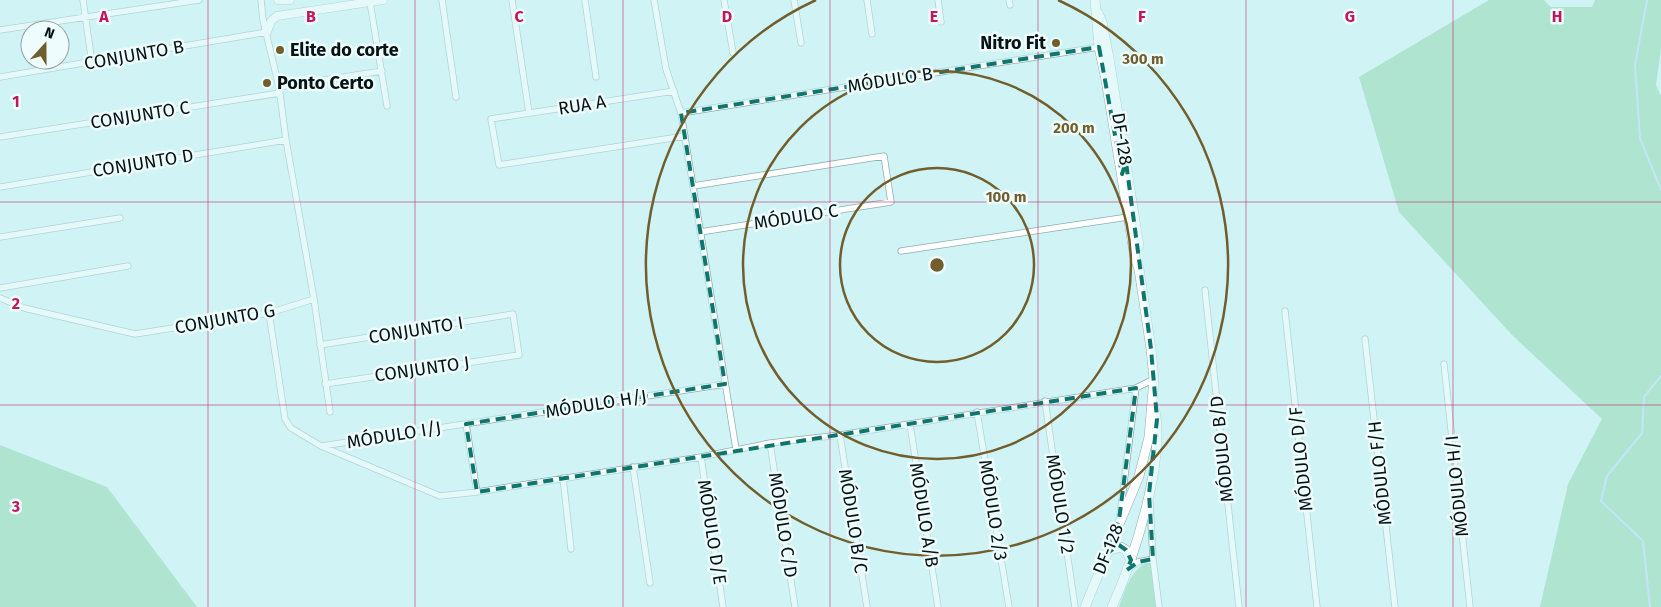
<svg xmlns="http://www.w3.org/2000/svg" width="1661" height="607" viewBox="0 0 1661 607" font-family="'Fira Sans',sans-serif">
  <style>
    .green { fill: #86d1a3 }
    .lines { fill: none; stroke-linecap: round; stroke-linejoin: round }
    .stream { stroke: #b2d6f9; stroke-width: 2 }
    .minor-casing { stroke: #8caeb0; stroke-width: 7 }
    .tertiary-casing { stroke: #8caeb0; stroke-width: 9 }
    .primary-casing { stroke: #8caeb0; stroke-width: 10 }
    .minor { stroke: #fff; stroke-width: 5.5 }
    .tertiary { stroke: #fff; stroke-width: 8 }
    .primary { stroke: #fff; stroke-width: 9 }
    .marked { fill: none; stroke: #0f766e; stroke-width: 4; stroke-dasharray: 10 6; stroke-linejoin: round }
    .grid { fill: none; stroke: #c2185b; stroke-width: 1; stroke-opacity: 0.55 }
    .ring { fill: none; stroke: #715e2c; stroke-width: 2.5 }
    .poi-dot { fill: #715e2c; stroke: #eefcfd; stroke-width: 2 }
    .labels { text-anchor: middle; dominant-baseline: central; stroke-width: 5; stroke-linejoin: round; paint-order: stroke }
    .poi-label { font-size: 18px; font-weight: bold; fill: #071415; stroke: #eefcfd; text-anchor: start }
    .street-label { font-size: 18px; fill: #071415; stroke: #eefcfd }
    .grid-label { font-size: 16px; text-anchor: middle; font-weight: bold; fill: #c2185b; stroke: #eefcfd; stroke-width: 5; stroke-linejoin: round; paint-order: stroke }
    .centre { fill: #715e2c; stroke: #eefcfd; stroke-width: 2.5 }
    .ring-label { font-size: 15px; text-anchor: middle; font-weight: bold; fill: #715e2c; stroke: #eefcfd; stroke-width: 5; stroke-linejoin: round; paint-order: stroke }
  </style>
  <rect width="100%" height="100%" fill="#d0f4f6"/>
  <!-- green -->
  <path class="green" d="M1489,0H1544L1551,7H1592L1595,0H1661V48L1656,85L1661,96V607H1540L1568,484L1602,419L1512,335L1399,212L1359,77Z
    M0,445L107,487L197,607H0Z
    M1146,563L1152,565L1156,607H1119C1125,591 1130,571 1146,563Z"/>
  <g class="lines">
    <!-- stream -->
    <path class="stream" d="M1647,0L1635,65L1640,138L1661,190
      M1650,607L1643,541L1601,501L1607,476L1642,433L1644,397L1661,376"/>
    <!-- minor casing -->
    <g class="minor-casing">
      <path id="minor" d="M83,0L92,63
        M261,0L263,20L279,87L286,140L314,299L330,412
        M442,0L456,97
        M512,0L529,113
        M585,0L596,77
        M654,0L666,69L681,113L736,449
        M724,0L733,53
        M794,0L801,43
        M867,0L872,34
        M938,0L941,22
        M1009,0L1010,5
        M370,2L387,106
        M0,30L199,0
        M0,77L267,32
        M279,87L382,71
        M674,91L491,119L499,165L685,136
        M681,113L1099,47
        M0,137L280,93
        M693,186L884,156L891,202L700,232
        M0,187L286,140
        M0,237L120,218
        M901,251L1128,217
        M0,288L128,266
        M1205,290L1239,607
        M0,298L24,308L135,334L269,313L314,299
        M1285,311L1317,607
        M269,313L285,419L291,428L321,446L440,496L477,492L701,457L770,443L840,435L1136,388L1154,379
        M1365,339L1395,607
        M320,345L513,314L519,355L325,384
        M1444,364L1470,607
        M1045,401L1075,607
        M977,412L1009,607
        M466,424L477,492
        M910,424L938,607
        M840,435L867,607
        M770,443L795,607
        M322,446L725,384
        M701,457L723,607
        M633,467L650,583
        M563,478L571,549
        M1150,502L1153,559L1159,607
        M1120,515L1136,388
        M1128,569L1138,562L1153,559"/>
    </g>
    <!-- tertiary casing -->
    <g class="tertiary-casing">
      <path id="tertiary" d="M278,0H290
        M267,32L271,21L277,16L383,0"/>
    </g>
    <!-- primary casing -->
    <g class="primary-casing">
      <path id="primary" d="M1098,13L1102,22L1109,58L1139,246
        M1106,554L1112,549L1121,547L1126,550L1131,560
        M1085,607L1139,476L1149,437L1154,379L1151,349L1139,269L1135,258L1106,80L1099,47L1095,0
        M1112,607C1134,559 1167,457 1154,407"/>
    </g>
    <!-- minor -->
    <use href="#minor" class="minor"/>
    <!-- tertiary -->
    <use href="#tertiary" class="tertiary"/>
    <!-- primary -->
    <use href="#primary" class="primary"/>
  </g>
  <!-- marked area -->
  <path d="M0 0H1661V607H0ZM1099,47L1122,174L1126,162L1151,349L1157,419L1149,494L1153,559L1138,562L1127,570L1131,560L1126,550L1119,545L1106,554L1119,520L1136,388L477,492L466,424L725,384L681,113Z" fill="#d0f4f6" fill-opacity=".55" fill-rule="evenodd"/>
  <path class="marked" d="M1099,47L1122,174L1126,162L1151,349L1157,419L1149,494L1153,559L1138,562L1127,570L1131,560L1126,550L1119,545L1106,554L1119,520L1136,388L477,492L466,424L725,384L681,113Z"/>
  <!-- grid -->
  <path class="grid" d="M208,0V607M415,0V607M623,0V607M830,0V607M1038,0V607M1246,0V607M1453,0V607M0,202H1661M0,405H1661"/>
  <!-- distance rings -->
  <g class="ring">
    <circle cx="937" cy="265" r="97"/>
    <circle cx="937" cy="265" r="194"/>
    <path d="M1058 0A291 291 0 1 1 816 0"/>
  </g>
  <!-- markers -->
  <g class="poi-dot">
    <circle cx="1056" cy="43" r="5"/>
    <circle cx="280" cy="50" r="5"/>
    <circle cx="267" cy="83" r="5"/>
  </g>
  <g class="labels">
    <!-- poi labels -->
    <g class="poi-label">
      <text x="1046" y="43" text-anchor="end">Nitro Fit</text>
      <text x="290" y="50">Elite do corte</text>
      <text x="277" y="83">Ponto Certo</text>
    </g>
    <!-- street labels -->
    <g class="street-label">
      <text transform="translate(134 55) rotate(-10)">CONJUNTO B</text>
      <text transform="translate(890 80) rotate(-9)">MÓDULO B</text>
      <text transform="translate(582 105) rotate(-9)">RUA A</text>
      <text transform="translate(140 115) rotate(-9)">CONJUNTO C</text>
      <text transform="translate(1122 139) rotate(81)">DF-128</text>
      <text transform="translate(143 163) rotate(-9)">CONJUNTO D</text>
      <text transform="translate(796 217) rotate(-9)">MÓDULO C</text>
      <text transform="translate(225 319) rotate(-10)">CONJUNTO G</text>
      <text transform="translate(416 330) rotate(-9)">CONJUNTO I</text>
      <text transform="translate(422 369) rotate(-8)">CONJUNTO J</text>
      <text transform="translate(596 404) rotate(-9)">MÓDULO H/J</text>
      <text transform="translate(394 435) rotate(-9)">MÓDULO I/J</text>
      <text transform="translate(1222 449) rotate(-96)">MÓDULO B/D</text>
      <text transform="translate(1301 459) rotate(-96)">MÓDULO D/F</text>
      <text transform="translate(1380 473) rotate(-96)">MÓDULO F/H</text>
      <text transform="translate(1457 486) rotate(-96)">MÓDULO H/I</text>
      <text transform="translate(1060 504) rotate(81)">MÓDULO 1/2</text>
      <text transform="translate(993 510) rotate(81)">MÓDULO 2/3</text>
      <text transform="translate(924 515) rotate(81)">MÓDULO A/B</text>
      <text transform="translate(853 521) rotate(81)">MÓDULO B/C</text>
      <text transform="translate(783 525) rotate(81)">MÓDULO C/D</text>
      <text transform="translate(712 532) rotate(81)">MÓDULO D/E</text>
      <text transform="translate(1108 549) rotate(-68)">DF-128</text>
    </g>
  </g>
  <g class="grid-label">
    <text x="104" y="22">A</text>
    <text x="311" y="22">B</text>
    <text x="519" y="22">C</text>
    <text x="727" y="22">D</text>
    <text x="934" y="22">E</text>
    <text x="1142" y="22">F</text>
    <text x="1350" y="22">G</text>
    <text x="1557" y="22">H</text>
    <text x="16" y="107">1</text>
    <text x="16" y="309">2</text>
    <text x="16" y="512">3</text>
  </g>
  <circle cx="937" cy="265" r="8" class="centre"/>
  <g class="ring-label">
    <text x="1143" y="64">300 m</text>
    <text x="1074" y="133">200 m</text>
    <text x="1006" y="202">100 m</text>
  </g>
  <!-- north arrow -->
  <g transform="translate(45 45) rotate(21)"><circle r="24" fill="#eefcfd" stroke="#929fa0"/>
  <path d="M0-4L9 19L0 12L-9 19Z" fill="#715e2c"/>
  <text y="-8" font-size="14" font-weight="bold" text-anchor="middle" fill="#071415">N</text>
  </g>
</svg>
